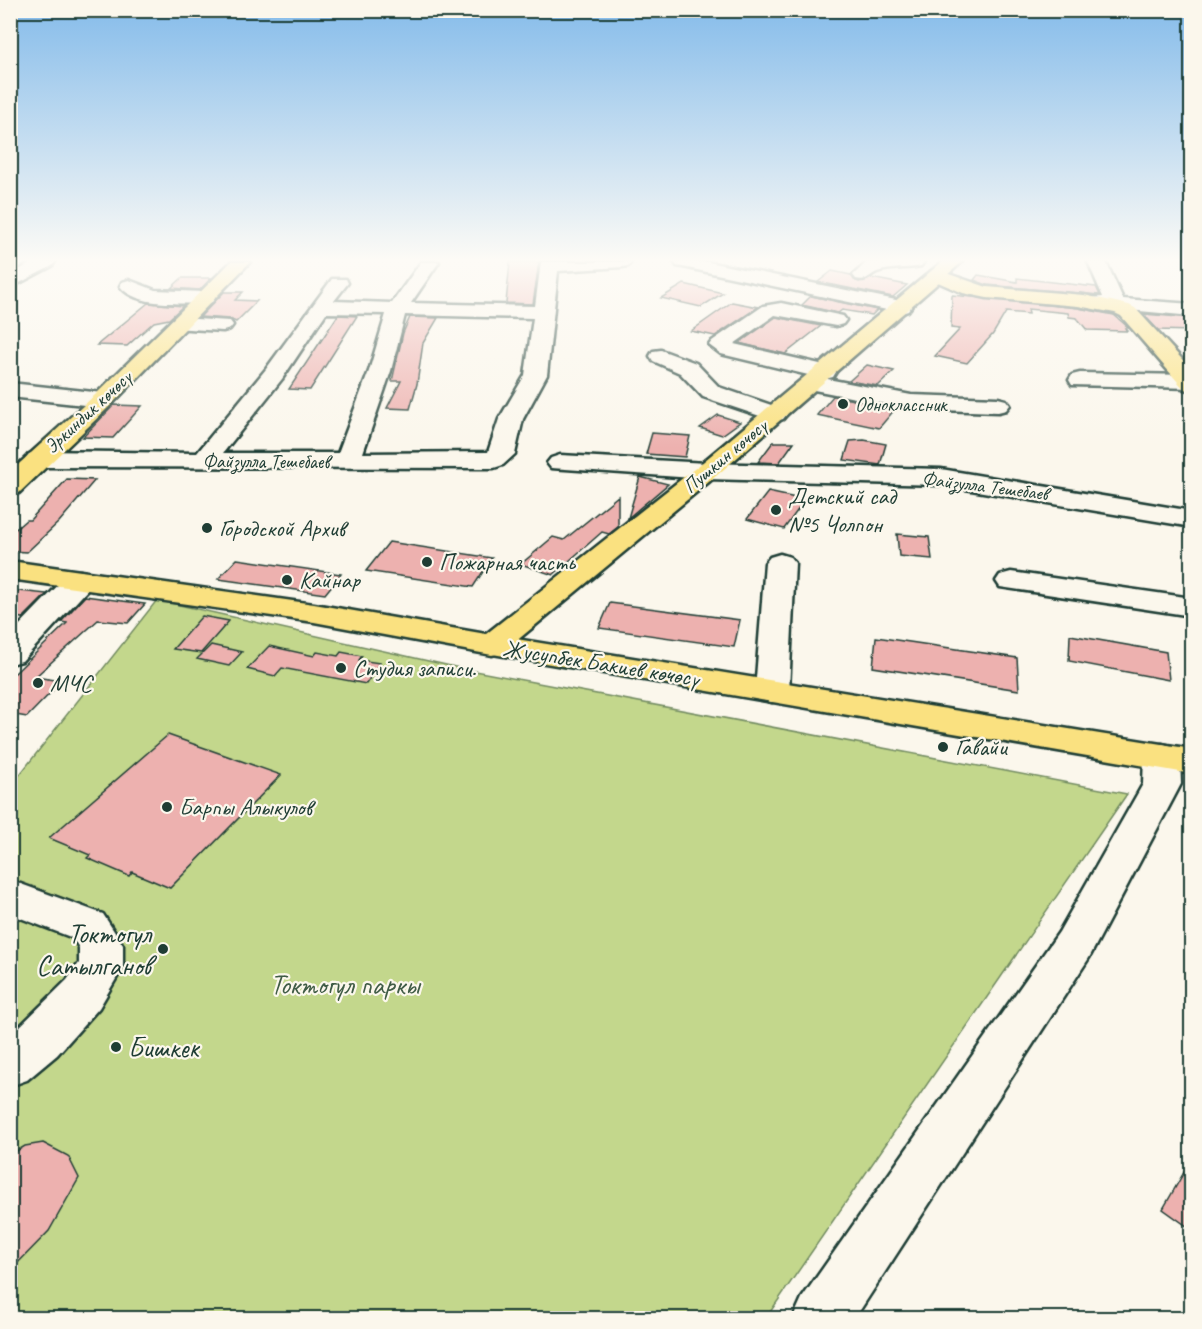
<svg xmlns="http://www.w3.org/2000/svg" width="1202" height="1329" viewBox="0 0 1202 1329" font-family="Caveat,sans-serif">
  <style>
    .green { fill: #c3d78c; stroke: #718a60; stroke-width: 1.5 }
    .building { fill: #edb1af; stroke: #1f3d34; stroke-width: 1.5 }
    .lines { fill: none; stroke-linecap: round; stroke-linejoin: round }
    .minor-casing { stroke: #1f3d34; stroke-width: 5 }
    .major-casing { stroke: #1f3d34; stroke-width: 5 }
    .highway-casing { stroke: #1f3d34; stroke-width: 5 }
    .minor { fill: #fbf7ec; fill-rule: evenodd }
    .major { fill: #fae180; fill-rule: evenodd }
    .highway { fill: #fae180; fill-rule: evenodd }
    .poi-dot { fill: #1f3d34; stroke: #fbf7ec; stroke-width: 2 }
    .labels { text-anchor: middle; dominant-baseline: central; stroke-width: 4.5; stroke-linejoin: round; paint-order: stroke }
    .far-poi-label { font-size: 20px; fill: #1f3d34; stroke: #fbf7ec; text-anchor: start }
    .far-street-label { font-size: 20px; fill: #1f3d34; stroke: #fbf7ec }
    .poi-label { font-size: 24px; fill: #1f3d34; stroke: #fbf7ec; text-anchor: start }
    .street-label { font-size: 24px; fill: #1f3d34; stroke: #fbf7ec }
    .near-poi-label { font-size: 28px; fill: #1f3d34; stroke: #fbf7ec; text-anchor: end }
    .near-park-label { font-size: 28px; fill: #405c46; stroke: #fbf7ec }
  </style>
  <rect width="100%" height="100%" fill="#fbf7ec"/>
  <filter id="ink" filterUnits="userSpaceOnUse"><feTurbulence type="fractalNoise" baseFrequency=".0167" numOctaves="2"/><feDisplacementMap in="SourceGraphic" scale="12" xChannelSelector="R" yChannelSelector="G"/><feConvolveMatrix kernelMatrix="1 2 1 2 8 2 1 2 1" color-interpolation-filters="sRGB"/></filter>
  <g filter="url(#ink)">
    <!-- green -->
    <path class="green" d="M157,600L464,669L1127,794L766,1318H11L10,787Z"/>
    <!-- building -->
    <path class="building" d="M510,262H539L533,304L506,303Z
      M832,271L851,275L854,280L859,282L871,278L907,285L893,297L818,282Z
      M978,275L1017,282V278L1096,287L1100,295L987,285L974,280Z
      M182,278H211L200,290L171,288Z
      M684,284L723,293L701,307L661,298Z
      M224,292H243L235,300L257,301L236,322L230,319L200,317Z
      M952,295L1078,308L1114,315L1129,328H1125L1127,331L1087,330L1077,318L1069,317L1068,313L1028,309L1029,314L1006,312L993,334L967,363L935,356L960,329L951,328Z
      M811,296L877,310L872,315L842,310L838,313L802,305Z
      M732,302L758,307L715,336L691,331Z
      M148,303L183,306L169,319L154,322L127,346L97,345Z
      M1143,314L1191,318V331L1158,330Z
      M338,315L357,316L310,390L289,389Z
      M410,317L438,318L423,343L417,384L410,409L387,408L401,381H392L403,333Z
      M776,317L821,326L785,354L739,343Z
      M867,365L894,371L878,386L849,381Z
      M833,396L896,408L879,428L817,415Z
      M114,405L142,406L113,438L83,437Z
      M718,415L740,422L722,435L700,428Z
      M652,433L690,436L685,457L646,454Z
      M864,440L886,444L880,465L844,460L850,441Z
      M773,442H794L779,463L758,462Z
      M640,477L668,484L628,518Z
      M67,479L95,480L59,522L27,552L10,551V534L26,520H30Z
      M768,492L805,500L784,529L747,519Z
      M618,496V527L609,534L602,532L553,575L521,564L553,537L564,540Z
      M897,534L929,537L932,559L899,556Z
      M389,542L492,558L473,587L366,571Z
      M237,559L341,574L325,594L218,579Z
      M10,590L47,594L23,618L10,617Z
      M85,596L145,604L128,623L98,620L35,677L62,681L27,717L10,714V673H15L67,623L61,622Z
      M610,603L740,620L734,647L599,628Z
      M202,616L229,621L201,653L173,649Z
      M1070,635L1166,652L1169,680L1069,661Z
      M876,637L1017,658L1019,690L873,667Z
      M211,645L242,652L229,666L197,659Z
      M269,646L314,656L317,652L338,656L341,652L362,656L359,660L380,663L366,684L282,668L275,676L247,669Z
      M168,735L281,775L170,888L132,872L129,876L87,858L90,855L49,838Z
      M43,1143L68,1156L79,1178L49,1231L10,1271V1155L25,1146Z
      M1191,1160V1229L1163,1209Z"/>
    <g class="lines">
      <!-- minor casing -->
      <g class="minor-casing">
        <path id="minor" d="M33,262H55L52,266L10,288V275Z
          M421,262H439L411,303L535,306L541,262H631L628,266L622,267L558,271L547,375L523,419L515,454L503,465L494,468L38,467L29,464L25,459L29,454L38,451L197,453L266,369L332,279H346L348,283L334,301L392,303ZM326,313L386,314L369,371L338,453H223L282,379ZM405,315L533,318L525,375L499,419L488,452L363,453L391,371Z
          M674,262H708L901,301L908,303L911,307L908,311L901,313L683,267L677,266Z
          M871,262H924L921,266C908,269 890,267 877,272C868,276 867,282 856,279L853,275L866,263Z
          M1088,262H1106L1123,299L1192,304V316L1087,306L1084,302L1087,298L1103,297Z
          M129,280L155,290L205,292L212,294L215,298L212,302L205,304C182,303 135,307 120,286L122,282Z
          M781,303L843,316L846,320L843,324L836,326L775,315L734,344L833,367L836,372L833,377L825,379L721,354L709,345L712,341L763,306Z
          M179,318L230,321L233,325L230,329L223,331L172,328L169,324L172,320Z
          M661,350L696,363L719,387L783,409L787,414L783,419L775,421L703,397L680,373L653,361L650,356L653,351Z
          M1080,373L1189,375L1192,376V388L1072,385L1069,380L1072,375Z
          M812,376L911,395L998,398L1006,400L1010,405L1006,410L998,412L911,409L804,388L801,383L804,378Z
          M10,383L103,393L111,395L114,400L111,405L103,407L10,397Z
          M560,455L707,463L941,469L1192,511V527L941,485L707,479L551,468L547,463L551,458Z
          M780,554L790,557L795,563L789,691L784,699L772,702L760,699L755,691L765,563L770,557Z
          M80,571L91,574L95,580L91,586L22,661L10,664V635L69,574Z
          M1011,572L1192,598V616L1000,587L996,581L1000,575Z
          M1162,744L1175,747L1180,756L1181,784L1089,958L855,1318H793L802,1298L1059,932L1143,784L1144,756L1149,747Z
          M10,880L103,914L123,945V967L99,1008L57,1055L27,1080L10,1086V1036L67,980L79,963V948L73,938L10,914Z"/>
      </g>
      <!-- major casing -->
      <g class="major-casing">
        <path id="major" d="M231,262H250L111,405L19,493L10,495V472L95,395Z
          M937,270L987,287L1084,295L1129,305L1135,308L1192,370V391L1184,389L1121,316L1115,313L1078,306L987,298L963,293L931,279L928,275L931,271Z
          M492,635L1192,749V774L481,652L476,645L481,638Z"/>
      </g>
      <!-- highway casing -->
      <g class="highway-casing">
        <path id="highway" d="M942,262H962L716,476L503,652L492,655L314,622L10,579V561L314,604L486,634L698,466Z"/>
      </g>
      <!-- minor -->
      <use href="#minor" class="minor"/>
      <!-- major -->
      <use href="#major" class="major"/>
      <!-- highway -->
      <use href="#highway" class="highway"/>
    </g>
  </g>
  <!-- sky -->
  <linearGradient id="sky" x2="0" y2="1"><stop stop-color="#84bbea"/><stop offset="0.58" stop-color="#fdfbf6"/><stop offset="1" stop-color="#fdfbf6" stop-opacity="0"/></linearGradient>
  <rect width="1202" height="448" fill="url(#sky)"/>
  <!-- markers -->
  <g class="poi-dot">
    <circle cx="843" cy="404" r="6"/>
    <circle cx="776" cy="510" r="6"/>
    <circle cx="207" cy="528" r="6"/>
    <circle cx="427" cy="562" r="6"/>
    <circle cx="287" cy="580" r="6"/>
    <circle cx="341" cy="668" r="6"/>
    <circle cx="38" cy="683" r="6"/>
    <circle cx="943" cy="747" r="6"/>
    <circle cx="167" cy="807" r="6"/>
    <circle cx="163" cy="949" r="6"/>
    <circle cx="116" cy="1047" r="6"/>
  </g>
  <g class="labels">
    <!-- far-poi labels -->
    <g class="far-poi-label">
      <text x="855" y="404">Одноклассник</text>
    </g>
    <!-- far-street labels -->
    <g class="far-street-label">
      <text transform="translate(88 412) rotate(-43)">Эркиндик көчөсү</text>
      <text transform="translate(725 456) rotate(-40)">Пушкин көчөсү</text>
      <text x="266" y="461">Файзулла Тешебаев</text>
      <text transform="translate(985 486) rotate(7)">Файзулла Тешебаев</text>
    </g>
    <!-- poi labels -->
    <g class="poi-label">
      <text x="788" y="496">Детский сад<tspan x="788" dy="28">№5 Чолпон</tspan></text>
      <text x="219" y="528">Городской Архив</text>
      <text x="439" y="562">Пожарная часть</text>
      <text x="299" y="580">Кайнар</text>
      <text x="353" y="668">Студия записи.</text>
      <text x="50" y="683">МЧС</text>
      <text x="955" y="747">Гавайи</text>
      <text x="179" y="807">Барпы Алыкулов</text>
    </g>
    <!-- street labels -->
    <g class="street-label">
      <text transform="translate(601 663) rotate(9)">Жусупбек Бакиев көчөсү</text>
    </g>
    <!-- near-poi labels -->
    <g class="near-poi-label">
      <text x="151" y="933">Токтогул<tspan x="151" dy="32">Сатылганов</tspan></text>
      <text x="128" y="1047" text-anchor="start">Бишкек</text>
    </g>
    <!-- near-park labels -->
    <g class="near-park-label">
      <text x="345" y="984">Токтогул паркы</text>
    </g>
  </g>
  <!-- margin -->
  <rect width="1202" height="1329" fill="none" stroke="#fbf7ec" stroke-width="36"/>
  <rect x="18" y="18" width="1166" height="1293" fill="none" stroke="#1f3d34" stroke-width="2" filter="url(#ink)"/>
</svg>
